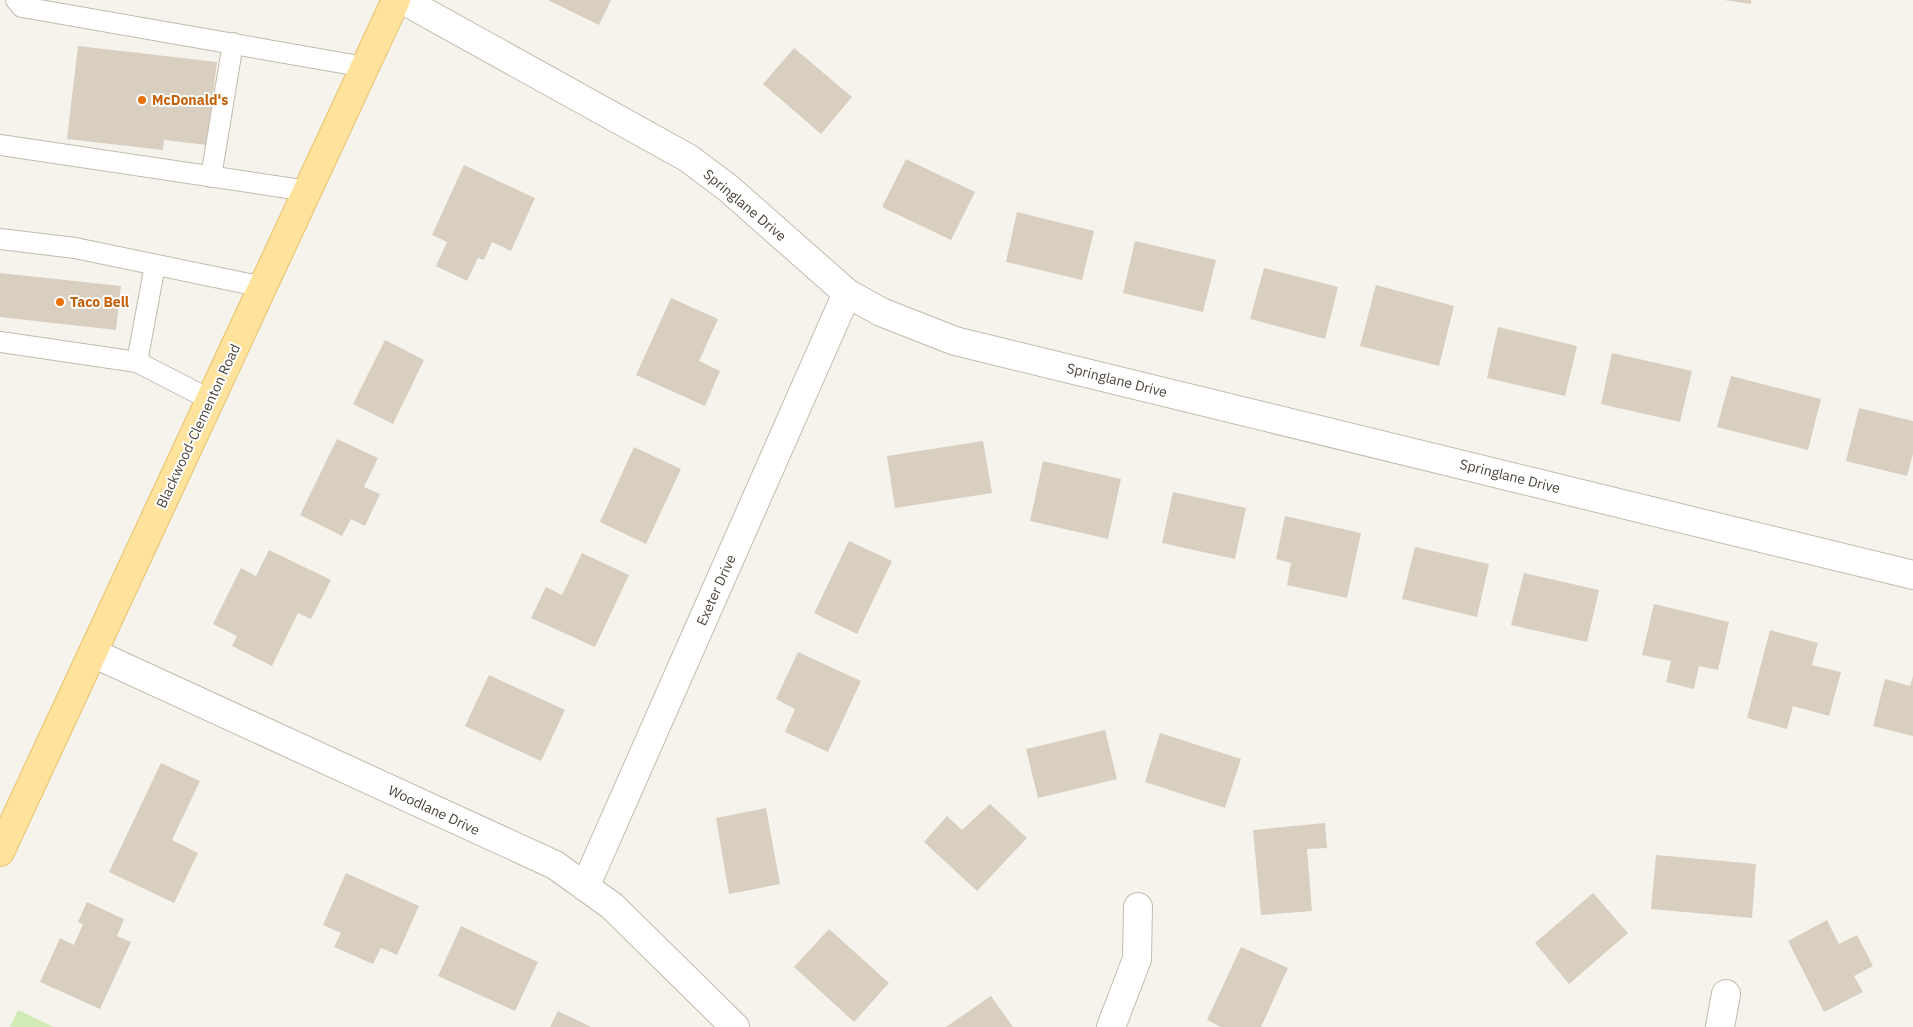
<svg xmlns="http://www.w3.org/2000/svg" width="1913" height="1027" viewBox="0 0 1913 1027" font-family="'IBM Plex Sans',sans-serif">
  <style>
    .green { fill: #d2eab5 }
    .building { fill: #d8cfc1 }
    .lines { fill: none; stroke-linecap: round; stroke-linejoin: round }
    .service-casing { stroke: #c2bbae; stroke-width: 22 }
    .minor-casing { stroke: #c2bbae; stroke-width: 30 }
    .primary-casing { stroke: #e6c16a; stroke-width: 30 }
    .service { stroke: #fff; stroke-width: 20 }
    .minor { stroke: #fff; stroke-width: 28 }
    .primary { stroke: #ffe39c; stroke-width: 28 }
    .food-dot { fill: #e8710a; stroke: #fff; stroke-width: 2 }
    .labels { text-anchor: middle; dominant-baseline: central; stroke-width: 4; stroke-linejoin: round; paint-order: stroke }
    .food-label { font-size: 14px; font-weight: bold; fill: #c56008; stroke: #fff; text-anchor: start }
    .street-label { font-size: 14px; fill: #4b4439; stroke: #fff }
  </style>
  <rect width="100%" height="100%" fill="#f6f3ec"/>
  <!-- green -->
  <path class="green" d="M18,1010L54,1027H10Z"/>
  <!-- building -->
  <path class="building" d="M548,0H611L599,25Z
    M1724,0H1751V4Z
    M78,46L217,62L207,145L164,140L163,150L67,139Z
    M794,48L852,97L821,134L763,84Z
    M906,159L975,192L951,240L882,207Z
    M464,165L535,198L511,251L492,242L484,260L478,258L467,281L436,266L447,242L432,235Z
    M1017,212L1094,231L1082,280L1006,262Z
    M1135,241L1216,260L1203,312L1123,293Z
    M1264,268L1338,287L1325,339L1250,319Z
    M0,273L121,286L116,330L0,317Z
    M1376,285L1454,306L1439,366L1360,346Z
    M671,298L718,319L699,361L720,371L705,406L636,375Z
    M1498,327L1577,346L1565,396L1487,378Z
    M385,340L424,360L393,424L353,404Z
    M1612,353L1692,371L1680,422L1601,404Z
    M1731,376L1821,399L1808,450L1717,427Z
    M1859,408L1913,421V454L1907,476L1846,461Z
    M337,439L378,458L364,487L380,494L365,526L351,519L342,536L300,515Z
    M983,441L992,493L895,508L887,456Z
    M634,447L681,469L646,544L600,522Z
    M1043,461L1121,479L1108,539L1030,521Z
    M1173,492L1246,508L1235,559L1162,543Z
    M1285,516L1361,533L1347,598L1287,585L1291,563L1276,559Z
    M849,541L892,561L857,634L814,613Z
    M1415,547L1489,564L1477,617L1402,599Z
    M269,550L331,580L311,619L298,613L272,666L232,646L237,636L213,624L241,568L256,576Z
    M582,553L629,575L595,647L531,618L546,587L562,595Z
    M1524,573L1599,590L1587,642L1511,625Z
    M1654,604L1729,622L1718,670L1699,666L1694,689L1666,682L1671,661L1642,655Z
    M1770,630L1818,643L1812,665L1841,672L1829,716L1793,706L1787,729L1747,718Z
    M798,652L861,681L828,752L785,732L795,709L776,699Z
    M489,675L565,710L541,761L465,726Z
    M1913,676V736L1873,726L1885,679L1910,686Z
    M1105,730L1117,779L1038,798L1026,749Z
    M1160,733L1241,759L1225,808L1145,782Z
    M161,763L200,781L172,840L198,853L174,903L109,872Z
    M990,804L1027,838L977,891L924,842L947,816L962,830Z
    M766,808L780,884L729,894L716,818Z
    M1325,823L1327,848L1307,849L1312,911L1261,915L1253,830Z
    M1656,855L1756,864L1752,918L1651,909Z
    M346,873L419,906L397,955L381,948L373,964L334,947L341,933L323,925Z
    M1593,893L1628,933L1569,984L1535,943Z
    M87,902L124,919L117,936L131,942L100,1009L40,982L60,938L74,945L83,924L78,922Z
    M1827,920L1839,944L1857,935L1873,966L1854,976L1863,992L1824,1012L1788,941Z
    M461,926L538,962L515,1011L438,976Z
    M829,929L889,983L854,1022L794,967Z
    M1241,947L1288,968L1261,1027H1221L1207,1020Z
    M991,996L1013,1027H946Z
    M558,1011L591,1027H550Z"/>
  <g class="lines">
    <!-- service casing -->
    <g class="service-casing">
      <path id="service" d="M16,0L22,7L365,67
        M0,145L308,191
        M211,177L233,43
        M0,239L75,248L263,287
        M0,342L137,362L211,400
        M137,362L155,265"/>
    </g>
    <!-- minor casing -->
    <g class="minor-casing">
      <path id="minor" d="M403,0L688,158L728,188L847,293L881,312L955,341L1913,575
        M93,653L555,865L612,906L735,1027
        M585,887L847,293
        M1111,1027L1137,959L1138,907
        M1720,1027L1726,994"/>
    </g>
    <!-- primary casing -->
    <g class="primary-casing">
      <path id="primary" d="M0,852L396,0"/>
    </g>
    <!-- service -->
    <use href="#service" class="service"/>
    <!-- minor -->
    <use href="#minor" class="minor"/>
    <!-- primary -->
    <use href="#primary" class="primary"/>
  </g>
  <!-- markers -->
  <g class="food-dot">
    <circle cx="142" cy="100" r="5"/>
    <circle cx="60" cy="302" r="5"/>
  </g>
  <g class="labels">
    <!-- food labels -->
    <g class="food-label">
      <text x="152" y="100">McDonald's</text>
      <text x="70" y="302">Taco Bell</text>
    </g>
    <!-- street labels -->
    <g class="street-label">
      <text transform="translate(745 205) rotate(40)">Springlane Drive</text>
      <text transform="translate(1117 380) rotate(14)">Springlane Drive</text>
      <text transform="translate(198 426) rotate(-65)">Blackwood-Clementon Road</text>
      <text transform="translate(1510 476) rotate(14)">Springlane Drive</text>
      <text transform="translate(716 590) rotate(-66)">Exeter Drive</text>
      <text transform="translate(434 810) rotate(25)">Woodlane Drive</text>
    </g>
  </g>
</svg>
